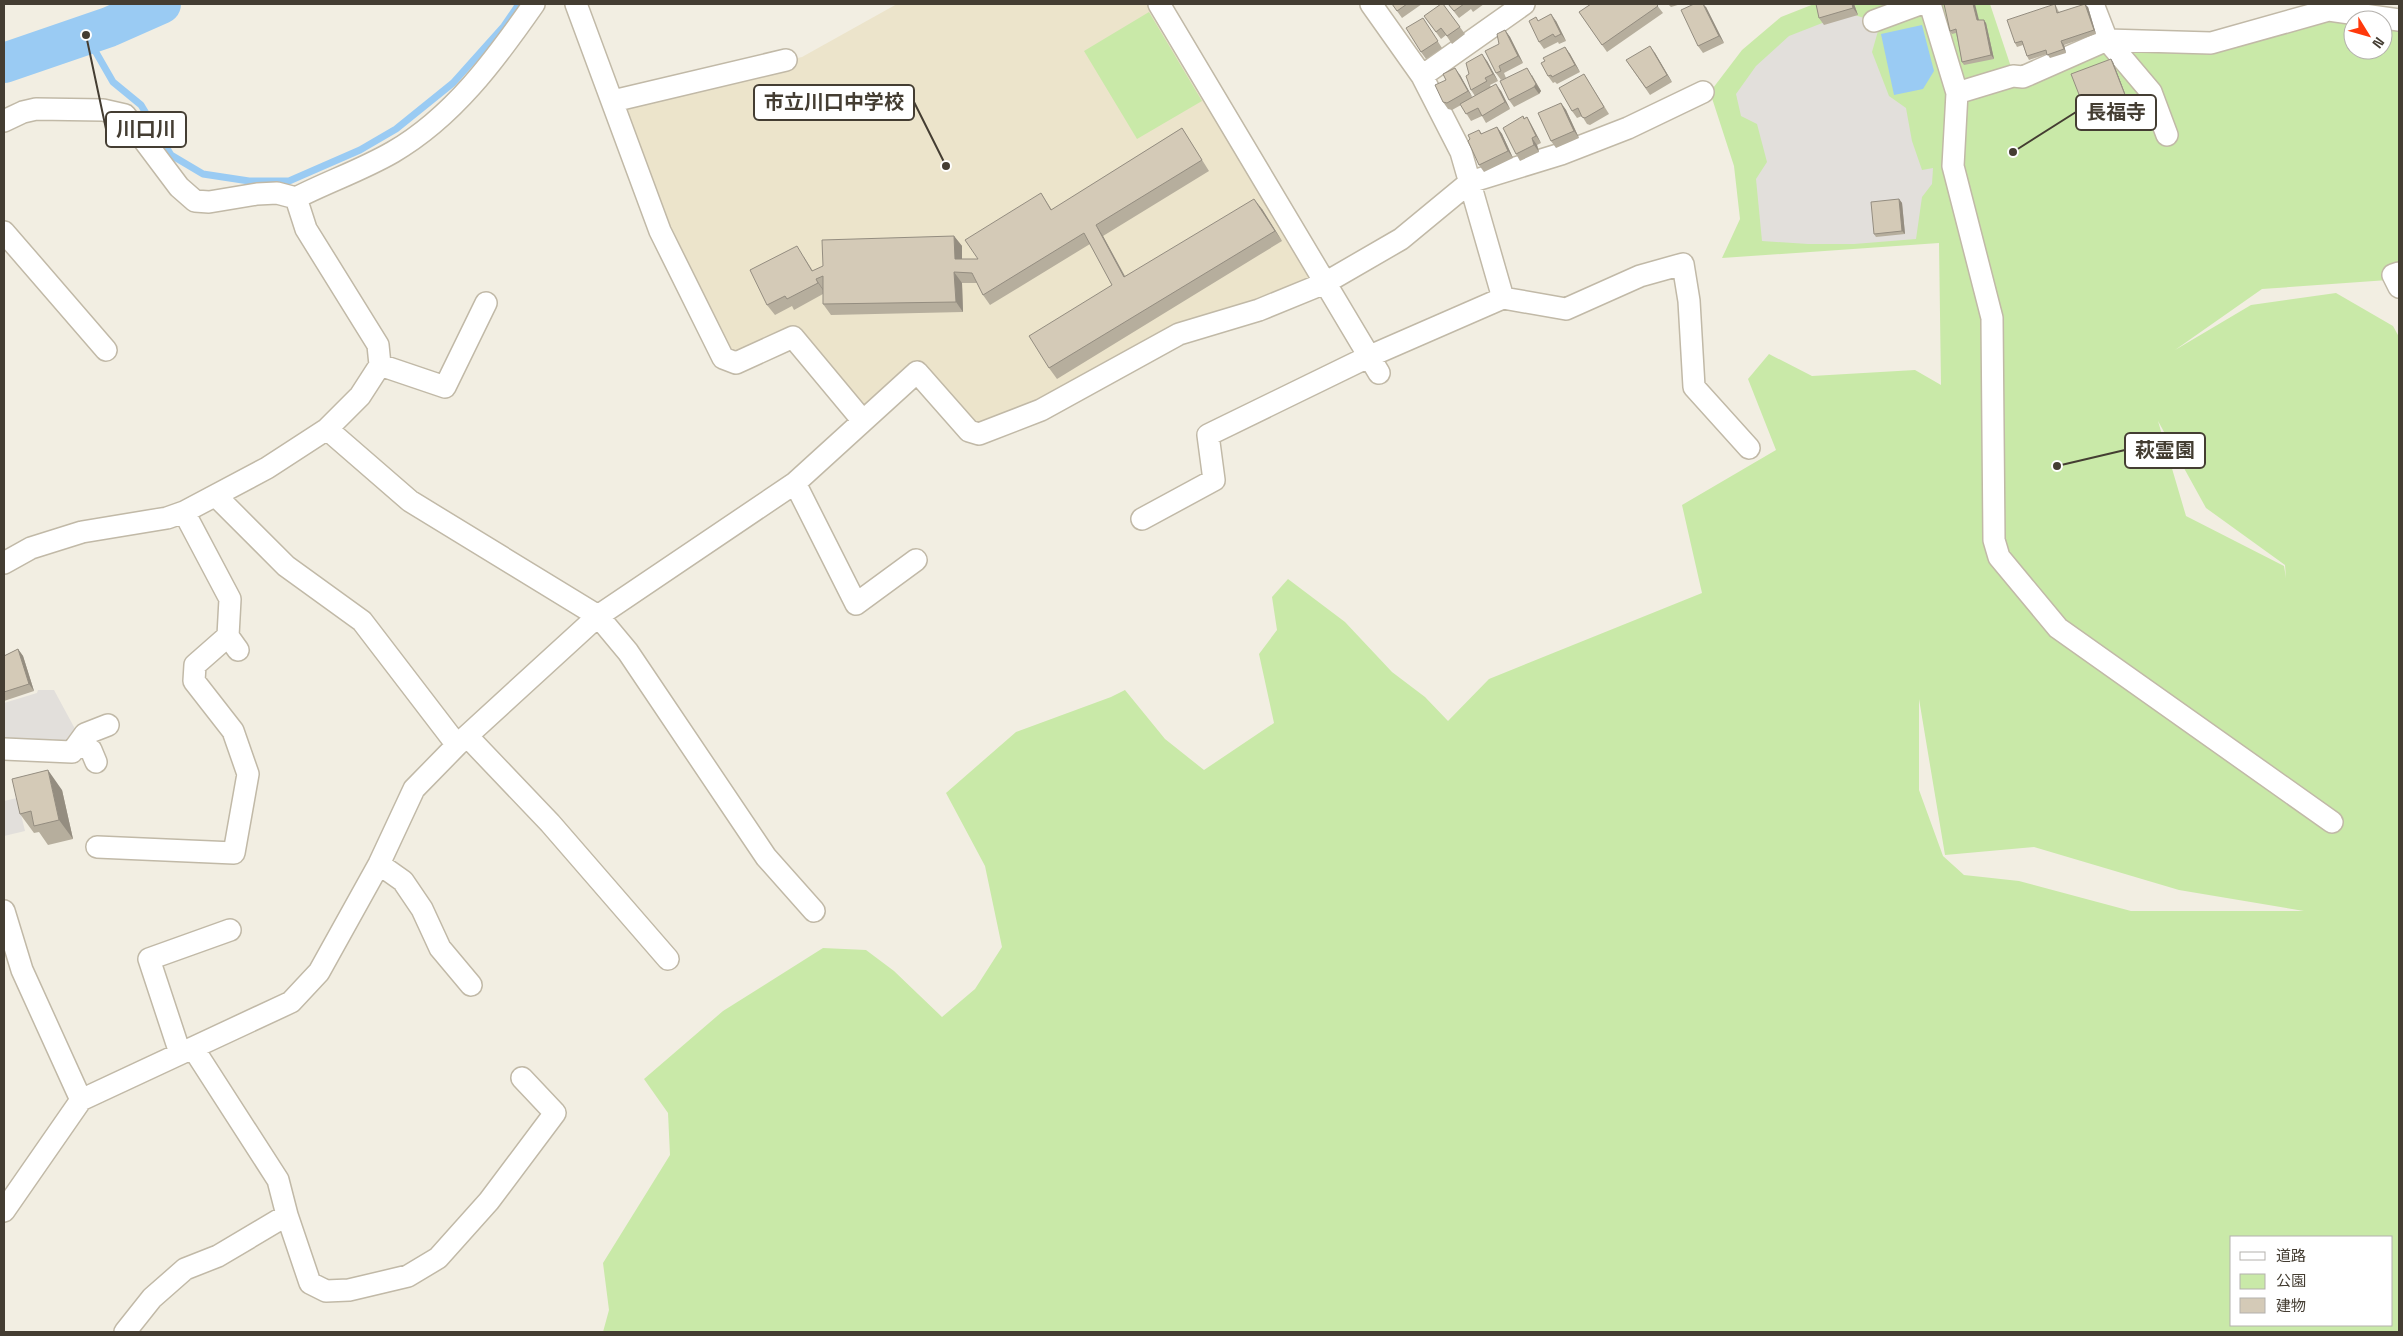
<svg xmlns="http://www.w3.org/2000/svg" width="2403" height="1336" viewBox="0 0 2403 1336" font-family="'Space Grotesk','Noto Sans JP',sans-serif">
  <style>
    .education { fill: #ece4cb }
    .green { fill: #c9e9a8; fill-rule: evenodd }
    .parking { fill: #e2dfdb }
    .water { fill: #9acbf3 }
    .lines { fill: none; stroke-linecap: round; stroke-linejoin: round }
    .stream { stroke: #9acbf3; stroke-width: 7 }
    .river { stroke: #9acbf3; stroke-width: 40 }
    .minor-casing { stroke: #c1b9a7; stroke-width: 24 }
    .minor { stroke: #fff; stroke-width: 21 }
    .wall { fill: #b6ae9d }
    .shaded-wall { fill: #948d80 }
    .building { fill: #d4cab7; stroke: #948d80 }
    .leader { fill: none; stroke: #443d32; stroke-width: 2 }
    .callout-dot { fill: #443d32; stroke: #fff; stroke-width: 2 }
    .callout { fill: #fff; stroke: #443d32; stroke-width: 2 }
    .callout-label { font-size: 20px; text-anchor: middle; font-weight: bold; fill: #443d32 }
  </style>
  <rect width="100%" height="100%" fill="#f2eee2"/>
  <!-- education -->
  <path class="education" d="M897,4H1159L1325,283L1179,334L979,434L917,373L863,421L793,337L723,358L613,101L802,57Z"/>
  <!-- green -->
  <path class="green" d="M1814,4H1990L2015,79L2112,43L2210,49L2331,19L2353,23V50H2383V28L2399,30V297L2388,280L2262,289L2175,350L2251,305L2336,293L2393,326L2399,337V1332H603L609,1310L603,1263L670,1155L668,1113L644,1079L723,1011L823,948L866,950L894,971L942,1017L975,989L1002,947L985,866L946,793L1016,732L1111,697L1125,690L1165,739L1204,770L1274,723L1259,654L1277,630L1272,597L1288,579L1345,622L1392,672L1425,697L1448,721L1489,679L1702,593L1682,505L1776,450L1748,379L1769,354L1812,376L1915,370L1941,385L1939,243L1722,258L1740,219L1734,166L1710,92L1742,50L1781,17ZM2158,421L2206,508L2285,565L2286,578L2284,566L2186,516ZM1919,699L1945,855L2034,847L2179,890L2304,911H2131L2019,881L1964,875L1943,856L1919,790ZM2232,1237H2392V1325H2232Z
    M1149,12L1202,101L1137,139L1084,51Z"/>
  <!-- parking -->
  <path class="parking" d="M1848,13L1874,21L1878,31L1872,52L1889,96L1906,108L1912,141L1922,170L1933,168L1932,184L1922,197L1916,239L1854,244H1808L1762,241L1756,179L1767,162L1757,124L1741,116L1736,94L1756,66L1789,36Z
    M38,690H54L81,740L4,749V703L37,693Z
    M17,798L25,831L4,836V801Z"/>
  <!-- water -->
  <path class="water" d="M1922,25L1934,71L1923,89L1894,95L1881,34Z"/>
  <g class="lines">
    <!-- stream -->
    <path class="stream" d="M86,35L113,82L141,105L171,155L203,174L249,181H289L360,150L396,129L453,83L504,26L519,4"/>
    <!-- river -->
    <path class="river" d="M4,63L109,27L161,4"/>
    <!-- minor casing -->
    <g class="minor-casing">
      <path id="minor" d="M576,4L660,231L723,358L736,363L793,337L863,421
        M1159,4L1379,373
        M1371,4L1422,76
        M1524,4L1422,76L1461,152L1503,298L1566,309L1640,276L1683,264L1689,301L1694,387L1749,448
        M1930,4L1957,93L1953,166L1992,318L1994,540L1999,557L2058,628L2332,822
        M2093,4L2107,40L2151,92L2167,135
        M1874,21L1920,4
        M1957,93L2013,76L2023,77L2107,40L2211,43L2329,10L2399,20
        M613,101L786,60
        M4,121L23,112L36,109L103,110L125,115L179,187L195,201L209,202L257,194L277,193L296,198
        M4,232L106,350
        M2399,273L2393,275L2399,287
        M380,365L445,387L486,303
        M327,429L410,501L598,616L628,652L766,857L814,911
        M795,483L856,604L916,560
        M216,496L286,566L362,621L457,745
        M184,512L230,599L228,636
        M1142,519L1214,480L1208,435L1370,356L1503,298
        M4,563L31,548L82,532L167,518L184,512L267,468L327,429L360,396L380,365L378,345L306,229L296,198C327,182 362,170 393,152C453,117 495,60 534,4
        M468,737L550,823L668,959
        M78,744L91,750L96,762
        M4,749L72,752L85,734L108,725
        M97,847L234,853L248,774L233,731L194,681L195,665L228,636L238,650
        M379,864L403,881L422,909L440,948L471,985
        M4,911L22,970L81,1100
        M193,1048L278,1180L287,1215L310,1283L326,1291L349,1290L408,1276L438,1258L489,1201L555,1113L522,1078
        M180,1053L149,959L230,930
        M4,1211L81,1100L291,1002L319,972L379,864L414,789L457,745L598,616L795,483L917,372L969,431L979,434L1041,410L1179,334L1259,310L1325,283L1401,239L1470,182L1561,154L1628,128L1703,92
        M125,1332L152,1298L185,1269L218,1256L287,1215"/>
    </g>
    <!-- minor -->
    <use href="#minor" class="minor"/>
  </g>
  <!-- wall -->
  <path class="wall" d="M1392,4H1422L1402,18Z
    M1443,4L1465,34L1452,44L1446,35L1441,39L1424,16Z
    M1448,4H1484L1473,12L1471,9L1459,18Z
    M1656,4L1663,13L1607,52L1579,12Z
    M1668,4H1681L1671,7Z
    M1854,4L1858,15L1824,25L1819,18Z
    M2055,4L2059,12L2088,7L2096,34L2064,45L2066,53L2050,58L2047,54L2029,60L2027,56L2023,45L2017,47L2015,43Z
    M1706,7L1724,43L1703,53L1698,46Z
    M1536,17L1538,21H1556L1566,41L1559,44L1558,42L1544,49L1539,42Z
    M1423,18L1442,48L1426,59L1421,52Z
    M1979,20L1986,23L1994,59L1964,65L1962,62L1956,33L1952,34L1950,31Z
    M1505,30L1510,37L1523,63L1504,73L1506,78L1501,80L1496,73L1499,44Z
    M1565,47L1570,54L1580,72L1557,84L1555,82L1553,83L1548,76L1545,61Z
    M1655,53L1672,82L1650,95L1626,60Z
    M2111,59L2113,62L2129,104L2089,119L2087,115Z
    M1487,61L1498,81L1490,85L1491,87L1501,91L1510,109L1486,123L1482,116L1471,121L1461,105L1452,110L1448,109L1443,102L1460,75L1472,97L1475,96L1471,90Z
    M1584,74L1609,114L1590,125L1587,124L1582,116L1577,118L1572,111Z
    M1532,75L1541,91L1539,94L1514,107L1509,100Z
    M1561,103L1566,110L1579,138L1556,148L1551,141Z
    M1523,116L1524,118L1527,117L1531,124L1541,143L1537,145L1539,152L1520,161L1516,154Z
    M1497,127L1502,134L1513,158L1484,172L1479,165L1470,139L1479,130L1482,134Z
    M1182,128L1209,171L1103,236L1125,276L1262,209L1282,241L1057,379L1049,368L1112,285L1090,244L990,305L983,295L977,283H962L963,312L831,315L823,304V294L794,310L792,306L775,315L767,305L804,257L813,271L954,236L962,246V259H978L1041,193L1052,210Z
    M1899,199L1902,203L1905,234L1876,237L1874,234Z
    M18,649L23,656L34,691L4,701V656Z
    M62,790L73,839L48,845L39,832L34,833L20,814Z"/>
  <!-- shaded-wall -->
  <path class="shaded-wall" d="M1703,4L1706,7L1724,43L1719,36Z
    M1852,4H1854L1858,15L1853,8Z
    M1973,4H1975L1980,24L1977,20Z
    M2085,4L2088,7L2096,34L2094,30Z
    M1551,14L1556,21L1566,41L1561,34Z
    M1984,20L1986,23L1994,59L1991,55Z
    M1505,30L1510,37L1523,63L1518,56Z
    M2061,41L2064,45L2066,53L2064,49Z
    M1650,46L1655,53L1672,82L1667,75Z
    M1565,47L1570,54L1580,72L1575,65Z
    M1482,54L1487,61L1498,81L1493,74Z
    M2111,59L2113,62L2129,104L2127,100Z
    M1455,68L1460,75L1473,98L1468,91Z
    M1527,68L1541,91L1539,94L1534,87Z
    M1496,84L1501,91L1510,109L1505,102Z
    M1561,103L1566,110L1579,138L1574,131Z
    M1527,117L1531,124L1541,143L1536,136Z
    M1497,127L1502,134L1513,158L1508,151Z
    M1532,138L1537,145L1539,152L1534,145Z
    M1254,199L1262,209L1282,241L1275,231Z
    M1899,199L1902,203L1905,234L1902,231Z
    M1096,225L1103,236L1131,288L1124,277Z
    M954,236L962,246V269L955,259Z
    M954,272L962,283L963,312L956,302Z
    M816,279L823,289L825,293L818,283Z
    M18,649L23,656L34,691L29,684Z
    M48,770L62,790L73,839L59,820Z"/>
  <!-- building -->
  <path class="building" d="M1392,4H1407L1397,11Z
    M1441,4H1443L1460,27L1447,36L1441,28L1436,32L1424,16Z
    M1448,4H1464L1454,11Z
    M1591,4H1656L1658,6L1602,45L1579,12Z
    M1694,4H1703L1719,36L1698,46L1681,10Z
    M1816,4H1852L1853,8L1819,18Z
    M1944,4H1973L1977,20H1984L1991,55L1962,62L1956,29L1950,31Z
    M2055,4L2057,13L2085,4L2094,30L2061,41L2064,49L2047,55L2046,50L2027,56L2022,41L2015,43L2007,20Z
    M1551,14L1561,34L1555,37L1553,34L1539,42L1529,21L1536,17L1538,21Z
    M1423,18L1438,41L1421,52L1406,28Z
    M1505,30L1518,56L1499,66L1501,71L1496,73L1485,51L1499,44L1497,34Z
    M1650,46L1667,75L1646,88L1626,60Z
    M1565,47L1575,65L1552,77L1551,75L1548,76L1541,63L1545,61L1543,58Z
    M1482,54L1493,74L1485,78L1487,81L1471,90L1466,76L1469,74L1466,63Z
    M2111,59L2127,100L2087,115L2071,74Z
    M1455,68L1468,91L1447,103L1443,102L1435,85L1446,80L1443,74Z
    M1527,68L1536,84L1534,87L1509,100L1500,81Z
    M1584,74L1604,107L1585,118L1582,117L1578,108L1572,111L1559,88Z
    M1496,84L1505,102L1482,116L1478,108L1466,114L1460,104Z
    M1561,103L1574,131L1551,141L1538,113Z
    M1523,116L1524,119L1527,117L1536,136L1532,138L1534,145L1516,154L1503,128Z
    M1497,127L1508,151L1479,165L1468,141L1470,139L1468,135L1479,130L1481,134Z
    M1182,128L1202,160L1096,225L1124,277L1254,199L1275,231L1049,368L1029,336L1112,285L1084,233L983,295L972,273L954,272L956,302L823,304V276L816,279L818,283L787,299L785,296L767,305L750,270L797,246L812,271L823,266L822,240L954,236L955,259H978L965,240L1041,193L1051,210Z
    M1899,199L1902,231L1874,234L1871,202Z
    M18,649L29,684L4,692V656Z
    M48,770L59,820L34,826L31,811L20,814L12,779Z"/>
  <!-- callouts -->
  <path class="leader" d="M946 166L914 102M2013 152L2076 112M86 35L106 129M2057 466L2125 450"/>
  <g class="callout-dot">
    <circle cx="946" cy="166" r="5"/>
    <circle cx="2013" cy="152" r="5"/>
    <circle cx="86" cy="35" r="5"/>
    <circle cx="2057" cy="466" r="5"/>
  </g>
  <g class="callout">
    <rect x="754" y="85" width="160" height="35" rx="5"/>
    <rect x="2076" y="95" width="80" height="35" rx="5"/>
    <rect x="106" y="112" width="80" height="35" rx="5"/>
    <rect x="2125" y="433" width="80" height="35" rx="5"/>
  </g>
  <g class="callout-label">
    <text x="834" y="109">市立川口中学校</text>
    <text x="2116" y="119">長福寺</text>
    <text x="146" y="136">川口川</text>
    <text x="2165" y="457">萩霊園</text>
  </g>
  <!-- border -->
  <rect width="2403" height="1336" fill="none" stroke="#443d32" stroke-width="10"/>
  <!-- legend -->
  <rect x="2230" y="1236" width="162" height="90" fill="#ffffff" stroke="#b4b1ad"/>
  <rect x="2240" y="1252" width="25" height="8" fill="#ffffff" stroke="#b4b1ad"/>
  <text x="2276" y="1261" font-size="15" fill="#443d32">道路</text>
  <rect x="2240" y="1274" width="25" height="15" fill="#c9e9a8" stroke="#b4b1ad"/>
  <text x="2276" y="1286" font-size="15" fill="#443d32">公園</text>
  <rect x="2240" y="1298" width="25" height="15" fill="#d4cab7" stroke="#b4b1ad"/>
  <text x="2276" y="1311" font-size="15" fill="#443d32">建物</text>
  <!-- north arrow -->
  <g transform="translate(2368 35) rotate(127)"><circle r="24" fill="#ffffff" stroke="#b4b1ad"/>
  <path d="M0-4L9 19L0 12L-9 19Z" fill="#ff390c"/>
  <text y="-8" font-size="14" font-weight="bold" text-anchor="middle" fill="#443d32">N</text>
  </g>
</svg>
